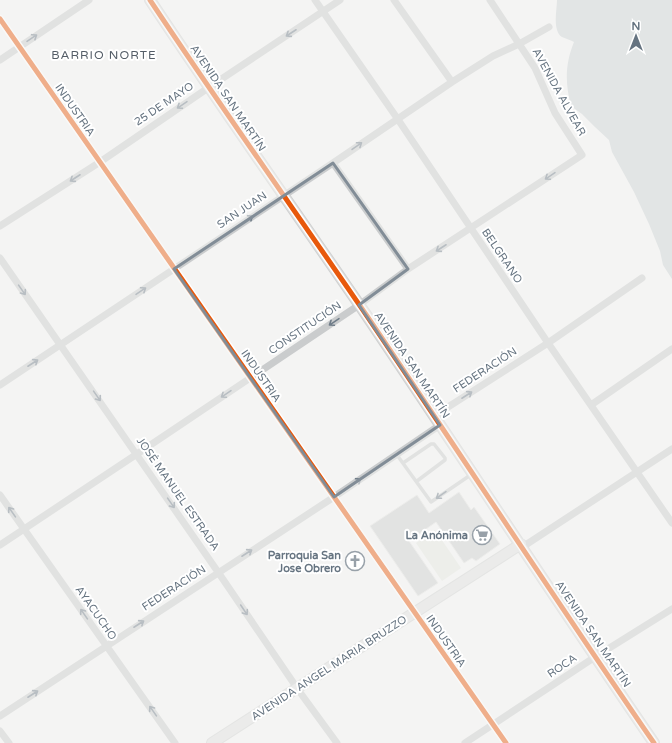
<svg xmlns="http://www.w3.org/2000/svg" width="672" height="743" viewBox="0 0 672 743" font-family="'Varela Round',sans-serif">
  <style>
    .green { fill: #e4e7e1 }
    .water { fill: #ccd2d6 }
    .building { fill: #cccece; stroke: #e4e4e3 }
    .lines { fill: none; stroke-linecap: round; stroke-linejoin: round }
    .secondary-casing { stroke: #d0d1d1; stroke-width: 12 }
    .lane { stroke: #cacccd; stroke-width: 3.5 }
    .street { stroke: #cacccd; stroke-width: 7 }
    .secondary { stroke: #dfe0e0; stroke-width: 10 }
    .cycleway-casing { stroke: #fff; stroke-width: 8 }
    .cycleway { stroke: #e8590c; stroke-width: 5 }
    .oneway { stroke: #707d89 }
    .marked { fill: none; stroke: #828d97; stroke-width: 3; stroke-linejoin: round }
    .labels { text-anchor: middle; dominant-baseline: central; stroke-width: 4; stroke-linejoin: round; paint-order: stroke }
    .street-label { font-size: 11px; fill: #667481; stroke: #fff }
    .poi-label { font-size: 11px; font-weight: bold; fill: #667481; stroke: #fff; text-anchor: end }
    .neighbourhood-label { font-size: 12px; letter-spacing: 1px; fill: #545d67; stroke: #fff }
  </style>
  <rect width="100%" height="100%" fill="#f4f4f3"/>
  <!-- green -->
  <path class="green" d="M435,530L461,568L442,581L416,543Z"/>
  <!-- water -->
  <path class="water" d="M557,0H672V279L663,265L660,251L649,224L634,192L612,152L609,140L595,127L582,114L571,106C565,83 565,64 574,42C571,40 566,39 562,37C552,30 557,10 557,0Z"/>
  <!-- building -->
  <path class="building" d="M459,492L471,510L474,507L500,544L476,561L472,558L464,563L436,522L409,541L438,583L418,596L370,526L417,495L429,513Z"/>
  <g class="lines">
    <!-- secondary casing -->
    <g class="secondary-casing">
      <path id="secondary" d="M150,0C221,107 295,211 367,316C463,458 557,602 654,743
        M212,743L521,544"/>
    </g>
    <!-- lane -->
    <path class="lane" d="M397,455L431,502L472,474
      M403,463L431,444H434L445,458V460L417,481"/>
    <!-- street -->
    <path class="street" d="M315,0L397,118L548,343L672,523
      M394,0L452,82
      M0,19L506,743
      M0,60L89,0
      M333,163L408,269
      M0,226L100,162L208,88L340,0
      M0,258L218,572L299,691L337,743
      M0,385L333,163L452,82L493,56L519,44L549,27
      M591,405L672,349
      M434,416L548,343L642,278
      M0,495L175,743
      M0,545L137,454L359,305L408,269L582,155L555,113L535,68L490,0
      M524,549L527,544L672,449
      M0,716L334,497L440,425
      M0,731L9,743
      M465,743L595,657L672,609"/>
    <!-- secondary -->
    <use href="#secondary" class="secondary"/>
    <!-- cycleway casing -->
    <g class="cycleway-casing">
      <path id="cycleway" d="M150,0C221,107 295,211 367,316C463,458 557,602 654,743
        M0,19L506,743"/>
    </g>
    <!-- cycleway -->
    <use href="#cycleway" class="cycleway"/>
  </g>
  <!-- one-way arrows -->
  <defs><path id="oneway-shaft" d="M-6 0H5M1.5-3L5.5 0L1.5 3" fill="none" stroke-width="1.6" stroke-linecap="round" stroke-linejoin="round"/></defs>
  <g class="oneway">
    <use href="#oneway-shaft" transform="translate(291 33) rotate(147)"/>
    <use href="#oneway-shaft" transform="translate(32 38) rotate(-34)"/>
    <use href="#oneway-shaft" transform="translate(182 105) rotate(146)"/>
    <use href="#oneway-shaft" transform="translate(357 146) rotate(-35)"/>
    <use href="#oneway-shaft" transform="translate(550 176) rotate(146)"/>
    <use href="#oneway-shaft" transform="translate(75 178) rotate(147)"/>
    <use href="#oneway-shaft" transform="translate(248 219) rotate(-34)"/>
    <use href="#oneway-shaft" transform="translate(441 248) rotate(147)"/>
    <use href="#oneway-shaft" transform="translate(22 290) rotate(55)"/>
    <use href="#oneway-shaft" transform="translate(141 291) rotate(-34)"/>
    <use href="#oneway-shaft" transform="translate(334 322) rotate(146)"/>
    <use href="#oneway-shaft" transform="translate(33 363) rotate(-33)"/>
    <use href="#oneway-shaft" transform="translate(226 394) rotate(146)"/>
    <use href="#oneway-shaft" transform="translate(467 395) rotate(-33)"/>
    <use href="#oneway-shaft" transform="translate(97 396) rotate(55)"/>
    <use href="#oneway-shaft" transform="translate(356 482) rotate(-34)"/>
    <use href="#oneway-shaft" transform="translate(441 495) rotate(145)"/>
    <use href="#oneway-shaft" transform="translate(171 503) rotate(55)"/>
    <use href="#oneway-shaft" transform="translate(12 512) rotate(-125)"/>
    <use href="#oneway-shaft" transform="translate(247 553) rotate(-33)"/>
    <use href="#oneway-shaft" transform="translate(244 610) rotate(56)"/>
    <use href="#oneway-shaft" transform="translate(84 614) rotate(-125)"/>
    <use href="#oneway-shaft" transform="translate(139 624) rotate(-33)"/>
    <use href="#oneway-shaft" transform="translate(33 694) rotate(-33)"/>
    <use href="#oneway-shaft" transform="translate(153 711) rotate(-125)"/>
  </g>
  <!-- marked area -->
  <path d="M0 0H672V743H0ZM333,163L408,269L359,305L440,425L334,497L174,269Z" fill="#f4f4f3" fill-opacity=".55" fill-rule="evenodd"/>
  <path class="marked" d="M333,163L408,269L359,305L440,425L334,497L174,269Z"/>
  <!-- icons -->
  <defs>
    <g id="supermarket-ring" transform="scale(1)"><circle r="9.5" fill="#fff" stroke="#98a1a9" stroke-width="1.5"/><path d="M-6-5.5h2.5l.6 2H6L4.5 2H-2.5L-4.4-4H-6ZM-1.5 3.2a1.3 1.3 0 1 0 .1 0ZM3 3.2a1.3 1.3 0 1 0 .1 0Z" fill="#98a1a9"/></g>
    <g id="church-ring" transform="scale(1)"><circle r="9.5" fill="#fff" stroke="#98a1a9" stroke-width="1.5"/><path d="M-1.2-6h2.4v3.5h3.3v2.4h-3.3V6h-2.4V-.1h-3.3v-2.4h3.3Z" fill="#98a1a9"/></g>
  </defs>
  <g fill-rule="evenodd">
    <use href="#supermarket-ring" x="482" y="535"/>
    <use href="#church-ring" x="355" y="561"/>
  </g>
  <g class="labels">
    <!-- street labels -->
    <g class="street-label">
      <text transform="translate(559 92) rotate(61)">AVENIDA ALVEAR</text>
      <text transform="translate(228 98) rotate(56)">AVENIDA SAN MARTÍN</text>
      <text transform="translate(164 104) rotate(-34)">25 DE MAYO</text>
      <text transform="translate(75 110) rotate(55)">INDUSTRIA</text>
      <text transform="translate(242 210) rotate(-34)">SAN JUAN</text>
      <text transform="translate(502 256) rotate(56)">BELGRANO</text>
      <text transform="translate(305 328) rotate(-34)">CONSTITUCIÓN</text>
      <text transform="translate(412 365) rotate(56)">AVENIDA SAN MARTÍN</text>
      <text transform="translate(485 370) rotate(-33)">FEDERACIÓN</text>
      <text transform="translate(261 376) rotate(55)">INDUSTRIA</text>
      <text transform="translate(178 494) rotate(55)">JOSÉ MANUEL ESTRADA</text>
      <text transform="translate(174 588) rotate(-33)">FEDERACIÓN</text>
      <text transform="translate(96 613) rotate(55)">AYACUCHO</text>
      <text transform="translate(593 634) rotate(56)">AVENIDA SAN MARTÍN</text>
      <text transform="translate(446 641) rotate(55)">INDUSTRIA</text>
      <text transform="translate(562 666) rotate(-34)">ROCA</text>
      <text transform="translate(329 668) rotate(-33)">AVENIDA ANGEL MARIA BRUZZO</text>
    </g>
    <!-- poi labels -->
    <g class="poi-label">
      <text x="468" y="535">La Anónima</text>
      <text x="341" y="555">Parroquia San<tspan x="341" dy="13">Jose Obrero</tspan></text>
    </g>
    <!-- neighbourhood labels -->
    <g class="neighbourhood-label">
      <text x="104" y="55">BARRIO NORTE</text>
    </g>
  </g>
  <!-- north arrow -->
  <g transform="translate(636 36)" stroke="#ffffff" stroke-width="3" paint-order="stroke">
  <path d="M0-3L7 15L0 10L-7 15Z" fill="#667481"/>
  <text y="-6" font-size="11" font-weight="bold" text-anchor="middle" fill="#667481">N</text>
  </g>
</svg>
